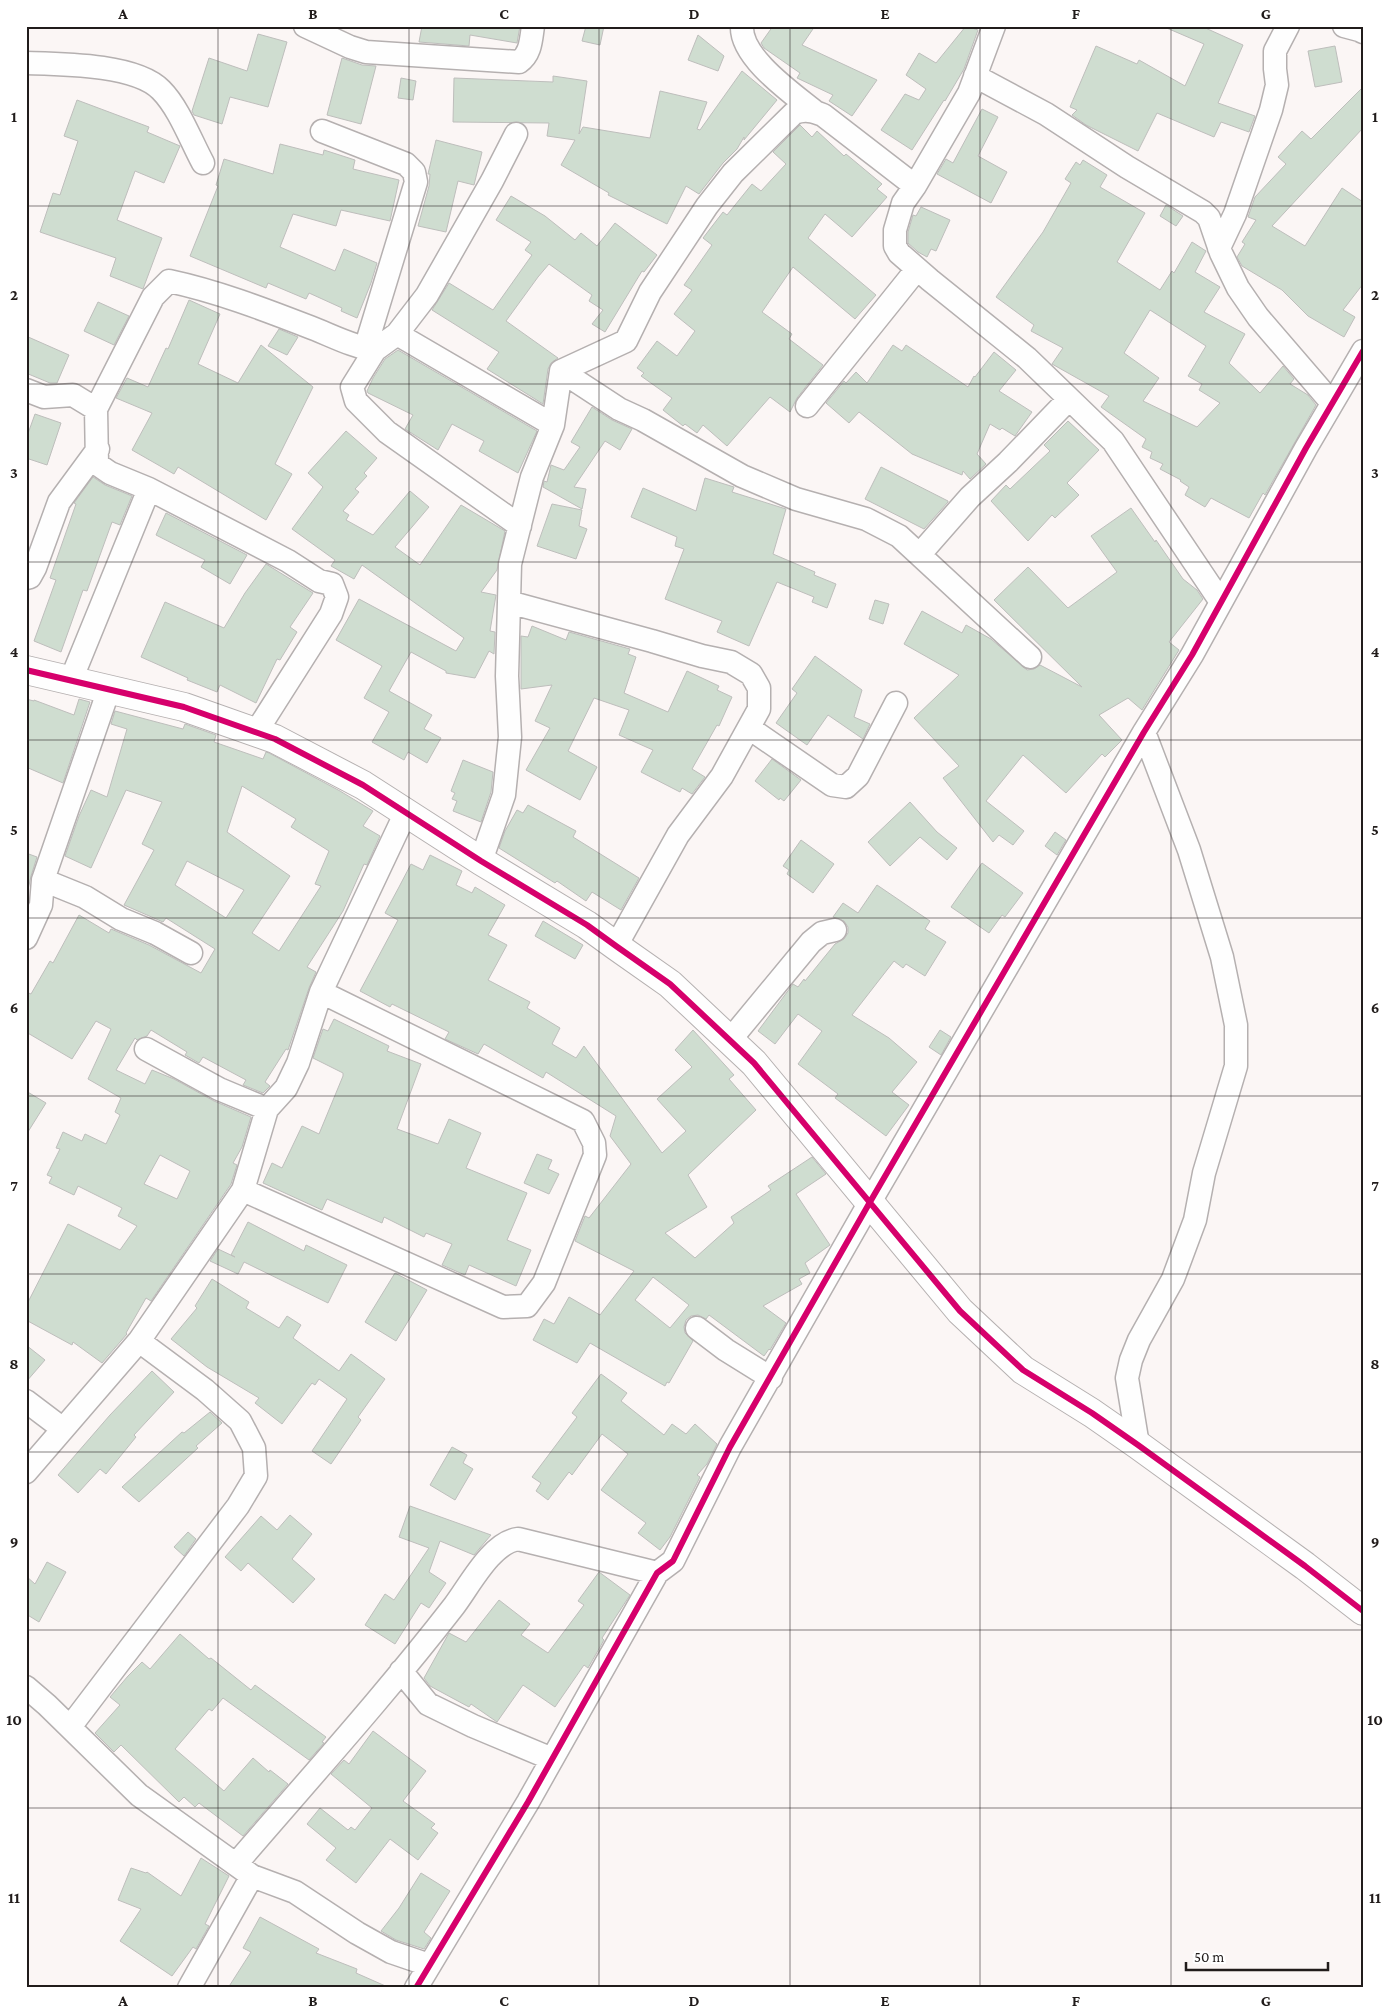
<svg xmlns="http://www.w3.org/2000/svg" width="1389" height="2014" viewBox="0 0 1389 2014" font-family="'Crimson Pro',serif">
  <style>
    .building { fill: #cfddd0; stroke: #bebebc; fill-rule: evenodd }
    .lines { fill: none; stroke-linecap: round; stroke-linejoin: round }
    .minor-casing { stroke: #b5b0b0; stroke-width: 25 }
    .tertiary-casing { stroke: #b5b0b0; stroke-width: 30 }
    .minor { stroke: #fefefe; stroke-width: 22 }
    .tertiary { stroke: #fefefe; stroke-width: 28 }
    .cycleway-casing { stroke: #fff; stroke-width: 9 }
    .cycleway { stroke: #d6006c; stroke-width: 6 }
    .grid { fill: none; stroke: #211c1b; stroke-width: 1; stroke-opacity: 0.55 }
    .neatline { fill: none; stroke: #211c1b; stroke-width: 2 }
    .grid-label { font-size: 16px; text-anchor: middle; font-weight: bold; fill: #211c1b }
  </style>
  <rect width="100%" height="100%" fill="#fbf6f5"/>
  <!-- building -->
  <path class="building" d="M422,26H520L517,43L470,35L469,46L419,42Z
    M586,26H604L600,45L582,41Z
    M773,26H815L802,45L877,80L852,116L829,101L833,95L797,78L800,73L764,48L761,43Z
    M966,26L978,30L964,69L945,101L944,100L912,150L881,130L905,94L919,100L926,89L906,75L919,53L936,63Z
    M1162,26H1201L1243,45L1218,103L1255,116L1249,132L1221,122L1214,137L1157,113L1138,151L1086,125L1072,115L1077,110L1070,107L1096,46L1137,64L1139,60L1185,86L1204,44Z
    M258,34L287,42L268,107L230,97L222,124L194,115L192,111L209,58L247,71Z
    M698,35L724,56L718,71L688,60Z
    M1335,46L1342,82L1315,87L1308,51Z
    M342,58L362,65L376,66L361,124L327,115Z
    M742,71L777,100L744,140V137L737,149L723,163L699,194L686,186L667,224L608,195L609,193L561,165L575,140L547,136L549,123L453,122L454,78L553,82V76L587,81L579,134L583,127L650,138L660,91L707,102L697,129L700,130Z
    M401,78L416,81L413,100L398,98Z
    M1363,87V128L1272,226L1305,246L1342,188L1363,202V284L1343,310L1355,317L1344,337L1308,316L1282,290L1242,266L1237,257L1245,244L1242,242L1256,220L1248,217L1255,197L1286,164L1278,157L1302,131L1311,139Z
    M77,100L149,127L147,132L180,146L164,183L135,171L117,220L162,238L143,289L110,276L116,258L40,232L53,193L60,195L78,141L64,136Z
    M982,109L998,117L978,156L1007,172L991,203L937,174L946,159L953,163Z
    M800,125L812,137L817,131L844,156L846,154L882,184L877,189L887,197L852,237L825,214L808,238L876,295L855,319L793,267L762,312L792,334L789,339L823,365L797,398L790,412L770,397L727,446L703,425L697,433L685,424L683,426L663,410L672,398L641,376L644,373L637,368L657,341L677,356L695,331L674,314L692,290L684,285L712,245L703,238L723,212L727,215L752,184L761,191L786,164L773,152Z
    M436,140L482,152L474,185L458,181L446,232L418,226L429,186L430,174H428Z
    M280,144L323,155L324,150L355,160L353,169L399,180L390,221L341,210L336,226L293,214L280,247L335,271L344,249L377,263L371,283L357,318L341,311L342,308L309,293L306,299L268,283L266,288L190,256L218,186L216,185L224,159L273,174Z
    M1083,160L1107,175L1100,187L1145,213L1117,262L1160,290L1172,271L1174,273L1192,242L1206,251L1195,272L1220,287L1204,312L1245,334L1229,363L1260,393L1283,366L1294,379L1290,384L1308,395L1316,405L1265,495L1263,493L1249,518L1211,498L1205,507L1185,495L1189,487L1180,481L1181,480L1160,469L1163,464L1150,458L1152,452L1142,447L1146,439L1101,407L1109,396L1052,364L1063,348L1031,331L1034,325L996,297L1043,232L1071,183L1065,179L1076,162L1080,165ZM1150,310L1206,346L1188,376L1202,384L1199,390L1220,403L1197,427L1143,401L1159,378L1124,353Z
    M511,196L545,216L575,240L581,233L597,246L615,223L657,255L644,272L642,271L605,332L592,324L603,310L589,301L592,295L549,264L538,277L506,321L558,358L551,363L548,369L543,404L487,369L499,352L432,310L449,283L493,310L532,255L525,250L531,242L496,220Z
    M1166,205L1183,216L1176,226L1160,216Z
    M921,207L950,220L936,251L931,249L927,257L918,252L908,243V232L913,215L916,216Z
    M189,300L220,314L198,364L238,383L261,345L313,387L275,464L292,474L266,520L178,467L174,474L132,450L152,413L116,398L127,378L148,387L166,348L168,349Z
    M98,302L129,316L114,345L84,331Z
    M279,329L298,337L287,355L268,346Z
    M26,336L69,355L57,383H50L26,373Z
    M893,345L902,351L906,345L968,387L974,376L975,377L994,352L1016,370L999,391L1032,412L1015,436L1002,428L1000,430L990,424L977,454L986,464L970,479L963,471L962,475L912,454L859,412L849,423L826,403L844,381L846,383L856,372L867,383Z
    M398,350L537,431L518,473L479,451L484,441L452,424L438,450L405,429L413,415L368,393L367,391L373,378L385,359Z
    M592,407L612,420L632,429L620,450L605,441L574,487L586,489L582,509L543,487L544,481L547,482L551,465L564,470L580,447L571,442Z
    M35,414L61,423L47,465L26,458V439Z
    M1068,421L1099,450L1067,483L1079,495L1055,518L1052,515L1028,541L991,501L1006,485L1010,489L1050,451L1044,445Z
    M346,431L377,458L364,473L367,476L355,489L359,492L343,511L349,515L346,520L373,535L410,491L429,507L395,547L420,565L461,505L505,531L497,570L481,592L496,595L490,631L495,632L494,654L489,651L475,678L446,673V671L411,652L389,691L432,715L424,729L441,738L427,763L408,752L404,760L372,742L389,712L364,698L382,666L336,640L359,599L456,651L464,638L362,565L354,579L331,566L335,560L292,529L323,487L308,473Z
    M881,467L948,501V502L924,529L865,499Z
    M93,477L105,485L132,496L120,525L112,522L87,591L83,590L61,652L34,641L56,580L50,578L76,504L74,503Z
    M705,478L734,487L732,492L786,509L773,554L815,572L814,575L836,584L827,608L812,602L814,597L777,582L749,646L717,632L722,621L665,599L684,549L675,546L677,537L631,517L643,488L696,511Z
    M552,504L582,510L579,526L587,529L576,559L537,546Z
    M1131,508L1155,542L1156,540L1183,579L1197,590L1203,599L1169,642L1179,650L1142,710L1128,698L1099,715L1122,740L1105,757L1102,754L1066,793L1023,755L986,801L1024,831L1013,845L999,835L993,842L943,778L959,766L914,718L959,675L904,644L922,611L962,633L966,625L991,639L1027,670L1034,669L1040,665L1082,687L994,600L1028,567L1068,608L1117,572L1091,536Z
    M166,513L247,555L230,584L201,567L205,560L156,535Z
    M266,564L313,593L290,627L297,632L280,660L277,659L256,703L220,685L217,692L187,680L188,678L141,657L165,602L224,628L245,593Z
    M875,600L889,604L883,624L869,619Z
    M532,626L566,640L569,632L630,649L628,654L636,657L624,693L668,712L687,671L719,686L717,690L732,697L719,726L717,725L692,769L705,777L692,794L682,788L680,792L641,772L653,750L619,735L629,710L594,698L568,751L597,767L580,800L526,770L550,728L535,721L552,685L521,689V636L528,637Z
    M815,656L862,690L854,717L870,724L863,739L828,715L807,745L776,723L797,693L792,689Z
    M26,699L34,701V700L74,715L79,699L90,702L63,783L26,767Z
    M115,711L183,729L185,724L216,735L214,742L263,759L266,752L269,753L340,791L373,811L363,826L380,836L367,865L364,864L343,911L307,967L316,972L309,988L288,1050L286,1049L265,1082L270,1086L263,1093L243,1085L246,1080L203,1057L199,1063L185,1055L187,1052L151,1030L147,1036L137,1040L135,1038L116,1070L145,1084L152,1070L174,1079L214,1101L251,1117L242,1147L233,1163L237,1165L231,1184L151,1301L146,1298L126,1333L127,1334L102,1363L73,1342L72,1345L26,1320V1306L68,1224L120,1250L137,1226L118,1216L122,1208L78,1186L74,1195L49,1183L52,1177L47,1175L60,1149L56,1148L63,1132L82,1141L85,1134L106,1144L120,1115L115,1112L121,1098L88,1079L111,1029L96,1021L72,1059L26,1032V992L31,994L50,961L53,963L79,915L109,933L111,929L149,945L201,973L215,949L166,918L163,922L124,905L154,850L142,844L162,802L126,790L91,868L65,856L79,816L91,790L107,797L127,729L111,724ZM242,786L296,819L291,827L329,851L315,884L321,886L279,951L252,933L290,876L227,832ZM187,861L244,890L226,918L175,885ZM160,1155L190,1171L177,1199L144,1184Z
    M772,759L801,780L784,801L780,798L779,800L755,781Z
    M463,760L493,772L491,792L481,822L453,811L457,801L452,799L455,793L451,791Z
    M910,802L937,832L957,848L947,860L920,837L890,866L868,842Z
    M528,805L576,831L573,837L639,878L621,910L592,892L586,901L557,881L555,883L499,848L505,831L517,810L523,813Z
    M1055,832L1066,840L1057,855L1045,846Z
    M801,840L834,864L813,893L787,874L789,870L783,866Z
    M26,853L37,857L31,876L26,899Z
    M430,855L462,871L456,885L472,893L475,887L505,905L488,935L507,945L488,980L530,1002L527,1008L560,1028L552,1044L576,1058L584,1046L662,1153L686,1131L657,1099L692,1067L675,1050L693,1030L734,1075L729,1079L756,1110L688,1175L707,1207L665,1233L695,1258L734,1223L731,1217L771,1190L768,1186L812,1157L826,1174L796,1194L830,1245L805,1263L810,1273L799,1279L802,1284L763,1306L786,1323L770,1350L769,1349L764,1356L709,1315L706,1319L698,1315L691,1316L686,1320L684,1327L685,1333L693,1341L669,1383L667,1382L665,1386L590,1343L577,1363L533,1340L544,1319L554,1324L569,1297L600,1315L634,1271L575,1241L585,1216L589,1218L631,1164L610,1136L616,1116L546,1072L543,1078L484,1044L478,1054L445,1039L449,1032L392,1004L390,1007L360,991L398,920L385,913L399,887L411,864L423,870ZM653,1277L689,1305L670,1328L635,1300Z
    M982,863L1023,893L1005,917L1002,915L989,933L951,907Z
    M877,885L930,921L925,929L946,942L925,976L906,964L903,968L894,961L852,1015L889,1038L917,1062L892,1092L909,1105L886,1136L835,1098L838,1094L798,1064L822,1031L798,1014L775,1044L758,1031L793,984L798,987L804,979L805,981L835,944L844,939L848,933V927L844,921L833,917L843,903L858,913Z
    M543,921L583,945L575,959L535,936Z
    M334,1019L389,1046L387,1051L421,1064L397,1129L438,1144L449,1119L481,1133L466,1168L527,1193L507,1240L531,1250L516,1286L469,1265L465,1275L442,1265L452,1244L426,1233L424,1237L384,1217L382,1223L327,1199L322,1210L263,1183L272,1163L282,1168L302,1126L319,1134L343,1076V1073L313,1058L323,1029L328,1031Z
    M940,1030L951,1037L941,1055L929,1047Z
    M26,1091L46,1103L26,1135Z
    M537,1154L552,1160L548,1169L559,1174L549,1194L524,1183Z
    M248,1222L304,1251L306,1245L347,1265L328,1303L244,1262L238,1274L210,1261L218,1249L235,1257L231,1255Z
    M395,1273L427,1290L396,1341L365,1322Z
    M212,1279L249,1302L246,1308L279,1328L287,1316L301,1325L293,1338L339,1371L351,1354L385,1379L358,1417L361,1420L331,1464L312,1451L347,1399L319,1379L315,1385L312,1383L282,1424L255,1403L259,1398L207,1367L171,1339L197,1308L195,1306Z
    M26,1345L45,1360L26,1382Z
    M152,1371L174,1392L134,1435L136,1437L106,1474L100,1469L78,1493L58,1475L110,1415Z
    M601,1374L627,1393L621,1401L664,1435L672,1424L686,1434L695,1424L717,1444L707,1464L697,1475L700,1477L670,1537L660,1550L638,1533L646,1523L601,1490L628,1454L602,1434L572,1475L569,1472L548,1500L536,1491L541,1483L532,1477L577,1417L572,1413Z
    M210,1412L222,1423L196,1446L198,1448L139,1502L122,1487L182,1432L184,1433Z
    M452,1447L467,1455L463,1463L473,1469L455,1500L430,1485Z
    M410,1506L491,1535L474,1555L440,1541L429,1572L446,1583L429,1608L421,1603L395,1644L365,1625L385,1594L394,1600L429,1548L399,1537Z
    M290,1515L312,1534L292,1559L315,1579L293,1603L248,1563L241,1571L225,1557L261,1516L277,1530Z
    M188,1532L196,1539L184,1556L174,1547Z
    M47,1562L66,1572L39,1622L26,1614V1576L35,1584Z
    M599,1572L630,1595L602,1638L604,1640L588,1668L584,1665L555,1707L523,1685L497,1722L471,1704L469,1707L430,1686L424,1678L449,1633L466,1642L499,1600L530,1624L521,1635L548,1653L584,1605L578,1601Z
    M180,1634L209,1659L211,1658L251,1690L255,1685L326,1737L322,1742L324,1743L309,1760L223,1698L212,1711L209,1709L175,1749L224,1791L253,1758L269,1772L270,1770L288,1784L243,1836L199,1803L195,1807L184,1797L179,1802L121,1745L114,1752L95,1733L120,1705L110,1697L128,1676L142,1662L150,1669Z
    M373,1731L426,1771L403,1801L435,1824L431,1828L438,1833L418,1860L390,1839L356,1883L326,1860L336,1848L307,1824L320,1808L348,1830L351,1827L355,1830L372,1808L331,1774L344,1760L349,1764Z
    M201,1858L229,1876L205,1924L209,1926L196,1949L193,1947L172,1976L120,1941L141,1909L118,1900L131,1868L146,1873L147,1872L181,1896Z
    M421,1873L450,1891L424,1932L431,1938L424,1949L396,1940L381,1931L399,1908Z
    M260,1917L319,1949L316,1953L357,1969L356,1973L390,1988H228L251,1952L243,1948Z"/>
  <g class="lines">
    <!-- minor casing -->
    <g class="minor-casing">
      <path id="minor" d="M305,26L350,47L366,52L519,62C531,54 531,39 533,26
        M742,26C740,57 792,93 814,111
        M994,26L969,93L915,186L903,203L895,230V246L899,253L930,280L1027,358L1113,441L1221,602
        M1344,26L1359,30L1363,32
        M26,63C61,64 136,64 161,90C179,108 191,141 203,163
        M975,76L1046,114L1127,167L1203,212L1209,218L1221,253L1238,288L1258,317L1332,403
        M322,131L406,164L414,172L416,182L365,349
        M1219,248L1235,214L1271,110L1277,85L1275,69V51L1288,26
        M397,334L427,295L492,181L516,134
        M561,371L619,409L643,420L742,476L796,499L866,519L899,536L1030,657
        M26,390L44,397L73,395L96,409
        M807,406L917,269
        M149,489L110,473L97,464L96,409L153,297L169,281C216,291 263,309 307,326C329,334 352,347 375,350
        M520,526L387,432L356,401L352,387L375,350L397,334L553,425
        M920,554L970,497L1008,462L1069,399
        M26,578L30,577L35,568L59,502L98,449
        M509,602L652,641L702,656L731,662L751,674L759,688V709L722,776L678,835L616,946
        M71,680L149,489L288,561L319,581L332,584L337,597L331,614L256,732
        M749,728L832,785L846,787L858,776L896,703
        M481,861L504,795L510,737L507,676L510,564L532,477L553,425L561,371L626,341L650,292L707,206L733,173L794,113C805,109 813,111 823,115L915,186
        M43,880L85,897L121,919L155,933L191,953
        M26,938L41,905L43,880L109,689
        M730,1040L811,942L822,933L835,930
        M146,1049L219,1089L267,1109
        M243,1190L503,1307L527,1306L544,1283L595,1155L594,1143L583,1121L321,992
        M697,1328L726,1350L771,1378
        M139,1341L243,1190L267,1109L286,1088L298,1063L321,992L406,812
        M26,1401L63,1429
        M1138,1445L1127,1378L1131,1360L1139,1340L1173,1279L1195,1220L1204,1173L1236,1066V1025L1222,957L1189,850L1144,732
        M26,1472L139,1341L205,1390L240,1421L254,1448L256,1476L238,1506L70,1727
        M401,1671L428,1704L473,1726L552,1759
        M26,1687L47,1705L139,1795L252,1876L189,1988
        M236,1864C309,1779 385,1695 454,1606C470,1585 491,1543 518,1539L657,1573
        M252,1876L295,1892L357,1933L391,1952L429,1965
        M416,1988L528,1802L657,1573L673,1561L730,1447L870,1202L1144,732L1192,655L1306,448L1363,351"/>
    </g>
    <!-- tertiary casing -->
    <g class="tertiary-casing">
      <path id="tertiary" d="M26,670L184,707L275,739L363,785L481,861L587,925L616,946L670,984L754,1063L960,1311L1023,1370L1092,1413L1138,1445L1305,1566L1363,1611"/>
    </g>
    <!-- minor -->
    <use href="#minor" class="minor"/>
    <!-- tertiary -->
    <use href="#tertiary" class="tertiary"/>
    <!-- cycleway casing -->
    <g class="cycleway-casing">
      <path id="cycleway" d="M26,670L184,707L275,739L363,785L481,861L587,925L616,946L670,984L754,1063L960,1311L1023,1370L1092,1413L1138,1445L1305,1566L1363,1611
        M416,1988L528,1802L657,1573L673,1561L730,1447L870,1202L1144,732L1192,655L1306,448L1363,351"/>
    </g>
    <!-- cycleway -->
    <use href="#cycleway" class="cycleway"/>
  </g>
  <!-- grid -->
  <path class="grid" d="M218,26V1988M409,26V1988M599,26V1988M790,26V1988M980,26V1988M1171,26V1988M26,206H1363M26,384H1363M26,562H1363M26,740H1363M26,918H1363M26,1096H1363M26,1274H1363M26,1452H1363M26,1630H1363M26,1808H1363"/>
  <!-- border -->
  <rect width="1389" height="2014" fill="none" stroke="#ffffff" stroke-width="55"/>
  <!-- scale -->
  <path d="M1186 1962v8h142v-8" fill="none" stroke="#211c1b" stroke-width="2.5"/>
  <text x="1194" y="1962" font-size="15" fill="#211c1b" stroke="#ffffff" stroke-width="4" paint-order="stroke">50 m</text>
  <rect x="28" y="28" width="1334" height="1958" class="neatline"/>
  <g class="grid-label">
    <text x="123" y="19">A</text>
    <text x="313" y="19">B</text>
    <text x="504" y="19">C</text>
    <text x="694" y="19">D</text>
    <text x="885" y="19">E</text>
    <text x="1076" y="19">F</text>
    <text x="1266" y="19">G</text>
    <text x="14" y="122">1</text>
    <text x="1375" y="122">1</text>
    <text x="14" y="300">2</text>
    <text x="1375" y="300">2</text>
    <text x="14" y="478">3</text>
    <text x="1375" y="478">3</text>
    <text x="14" y="657">4</text>
    <text x="1375" y="657">4</text>
    <text x="14" y="835">5</text>
    <text x="1375" y="835">5</text>
    <text x="14" y="1013">6</text>
    <text x="1375" y="1013">6</text>
    <text x="14" y="1191">7</text>
    <text x="1375" y="1191">7</text>
    <text x="14" y="1369">8</text>
    <text x="1375" y="1369">8</text>
    <text x="14" y="1547">9</text>
    <text x="1375" y="1547">9</text>
    <text x="14" y="1725">10</text>
    <text x="1375" y="1725">10</text>
    <text x="14" y="1903">11</text>
    <text x="1375" y="1903">11</text>
    <text x="123" y="2006">A</text>
    <text x="313" y="2006">B</text>
    <text x="504" y="2006">C</text>
    <text x="694" y="2006">D</text>
    <text x="885" y="2006">E</text>
    <text x="1076" y="2006">F</text>
    <text x="1266" y="2006">G</text>
  </g>
</svg>
